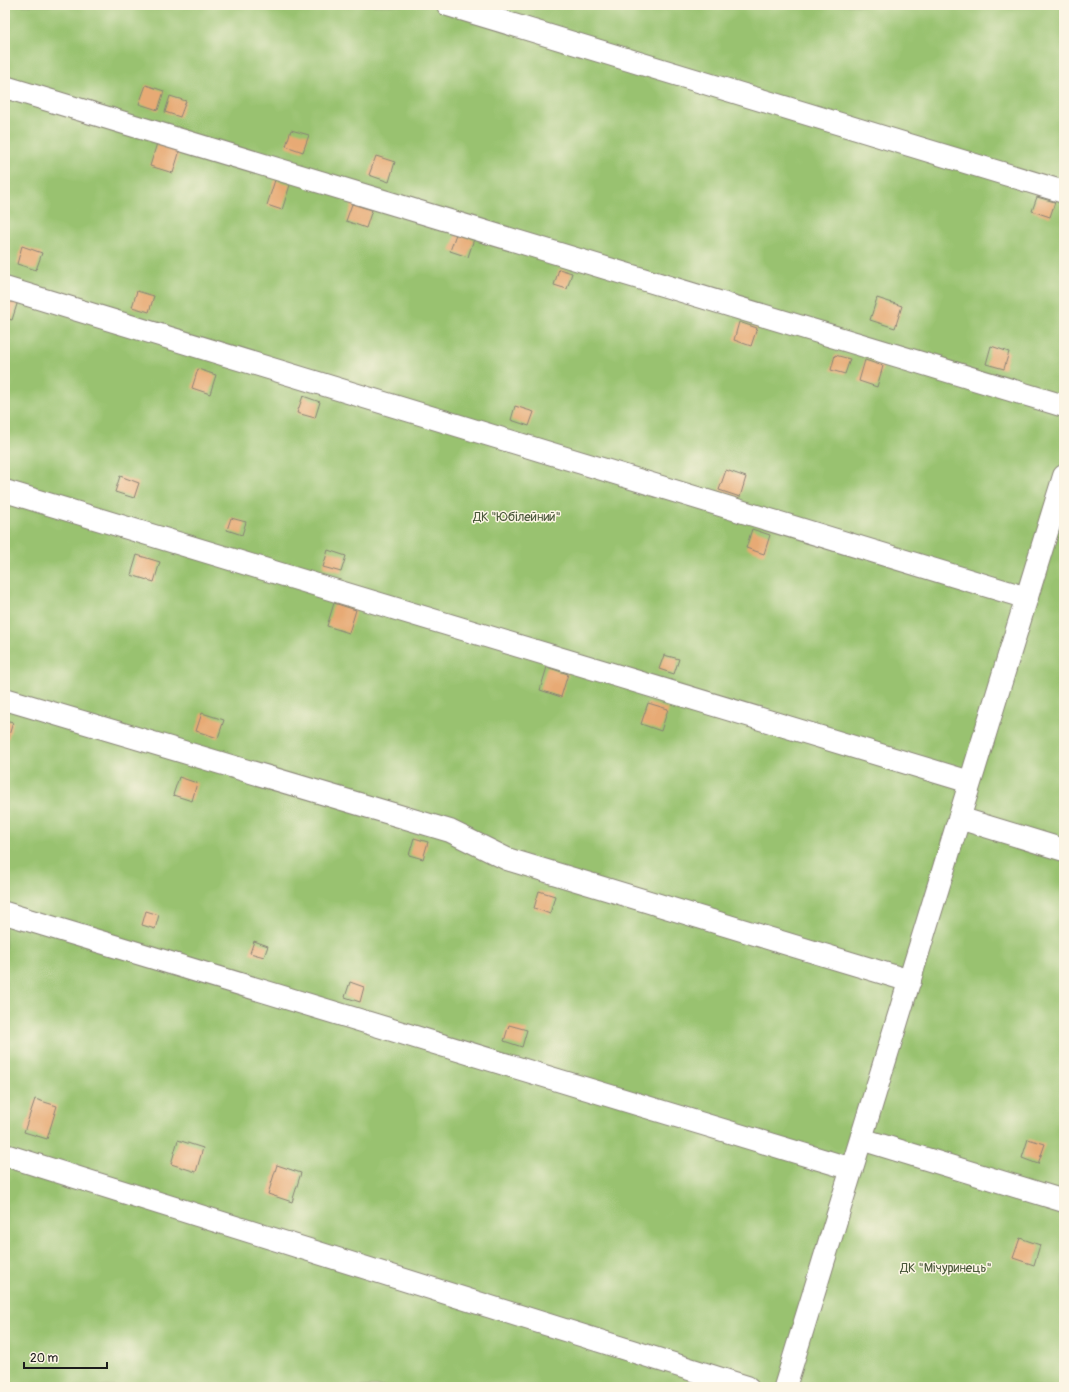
<svg xmlns="http://www.w3.org/2000/svg" width="1069" height="1392" viewBox="0 0 1069 1392" font-family="Pangolin,sans-serif">
  <style>
    .green { fill: #99c26f; stroke: #5a6f46 }
    .building { fill: #e7aa74 }
    .lines { fill: none; stroke-linecap: round; stroke-linejoin: round }
    .minor-casing { stroke: #888276; stroke-width: 24 }
    .minor { stroke: #fff; stroke-width: 22 }
    .labels { text-anchor: middle; dominant-baseline: central; stroke-width: 3; stroke-linejoin: round; paint-order: stroke }
    .park-label { font-size: 13px; fill: #485639; stroke: #fcf5e5 }
  </style>
  <rect width="100%" height="100%" fill="#fcf5e5"/>
  <filter id="ink" filterUnits="userSpaceOnUse"><feTurbulence type="fractalNoise" baseFrequency=".025" numOctaves="2"/><feDisplacementMap in="SourceGraphic" scale="8" xChannelSelector="R" yChannelSelector="G"/><feConvolveMatrix kernelMatrix="1 2 1 2 8 2 1 2 1" color-interpolation-filters="sRGB"/></filter>
  <filter id="wash" filterUnits="userSpaceOnUse"><feTurbulence type="fractalNoise" baseFrequency=".012" numOctaves="4" result="noise"/><feDisplacementMap in="SourceGraphic" scale="16" xChannelSelector="R" yChannelSelector="G"/><feGaussianBlur stdDeviation="0.9" result="paint"/><feColorMatrix in="noise" values="0 0 0 0 0 0 0 0 0 0 0 0 0 0 0 0 0 1.4 0 .05"/><feComposite in="paint" operator="in"/></filter>
  <g filter="url(#wash)">
    <rect width="100%" height="100%" fill="#f5e9cf"/>
    <!-- green -->
    <path class="green" d="M5,5H1064V1387H5Z"/>
    <g id="blocks">
      <!-- building -->
      <path class="building" d="M146,85L164,91L158,110L139,104Z
        M170,96L186,101L180,117L165,112Z
        M291,130L309,135L303,152L286,146Z
        M157,143L180,150L173,173L150,166Z
        M376,156L395,162L389,182L369,175Z
        M275,180L290,185L282,210L267,205Z
        M1037,197L1055,202L1050,217L1032,211Z
        M352,204L372,210L366,228L346,221Z
        M456,234L474,239L468,257L450,251Z
        M22,246L42,253L36,270L17,264Z
        M559,269L572,273L567,289L554,285Z
        M137,291L154,296L149,312L132,307Z
        M5,297L18,301L12,320L5,318Z
        M877,298L902,306L895,328L870,320Z
        M739,322L757,328L751,346L734,340Z
        M991,346L1009,352L1004,369L986,364Z
        M835,355L850,359L845,374L831,370Z
        M865,360L883,366L877,387L859,381Z
        M198,369L216,375L210,394L192,388Z
        M303,396L320,402L315,418L297,413Z
        M515,406L534,412L529,426L511,420Z
        M726,470L746,477L740,497L719,490Z
        M120,476L139,483L134,498L115,492Z
        M231,518L246,522L242,535L227,530Z
        M752,529L770,535L764,554L746,548Z
        M328,550L346,556L341,572L323,567Z
        M137,555L160,562L154,582L131,575Z
        M334,603L356,610L349,633L327,626Z
        M664,655L679,659L674,674L659,669Z
        M547,667L568,674L561,697L540,690Z
        M648,703L668,709L661,731L641,724Z
        M202,713L224,720L218,738L196,731Z
        M5,720L13,722L7,742L5,741Z
        M179,777L197,783L192,801L173,795Z
        M414,838L428,842L423,859L409,855Z
        M539,891L555,896L550,914L534,908Z
        M146,911L159,915L155,929L142,925Z
        M254,941L268,946L264,957L250,953Z
        M350,982L364,987L360,1002L345,997Z
        M509,1025L527,1030L522,1047L504,1041Z
        M35,1099L57,1106L47,1139L24,1132Z
        M1028,1139L1045,1144L1038,1164L1022,1158Z
        M178,1140L203,1148L196,1172L171,1164Z
        M277,1165L301,1173L292,1202L268,1194Z
        M1020,1238L1040,1245L1034,1265L1013,1258Z"/>
    </g>
  </g>
  <g filter="url(#ink)">
    <use href="#blocks" fill-opacity="0" stroke="#888276" stroke-width="1"/>
    <g class="lines">
      <!-- minor casing -->
      <g class="minor-casing">
        <path id="minor" d="M448,5L1064,192
          M5,87L1064,406
          M5,288L1027,598
          M5,491L970,782
          M5,699L450,831L507,859L910,981
          M959,818L1064,850
          M5,913L852,1169
          M861,1139L1064,1201
          M5,1155L747,1387
          M785,1387L1064,476"/>
      </g>
      <!-- minor -->
      <use href="#minor" class="minor"/>
    </g>
  </g>
  <g class="labels">
    <!-- park labels -->
    <g class="park-label">
      <text x="517" y="517">ДК "Юбілейний"</text>
      <text x="946" y="1268">ДК "Мічуринець"</text>
    </g>
  </g>
  <!-- margin -->
  <rect width="1069" height="1392" fill="none" stroke="#fcf5e5" stroke-width="20"/>
  <!-- scale -->
  <path d="M24 1362v6h83v-6" fill="none" stroke="#1c1c1c" stroke-width="2"/>
  <text x="30" y="1362" font-size="12" fill="#1c1c1c" stroke="#fcf5e5" stroke-width="3" paint-order="stroke">20 m</text>
</svg>
